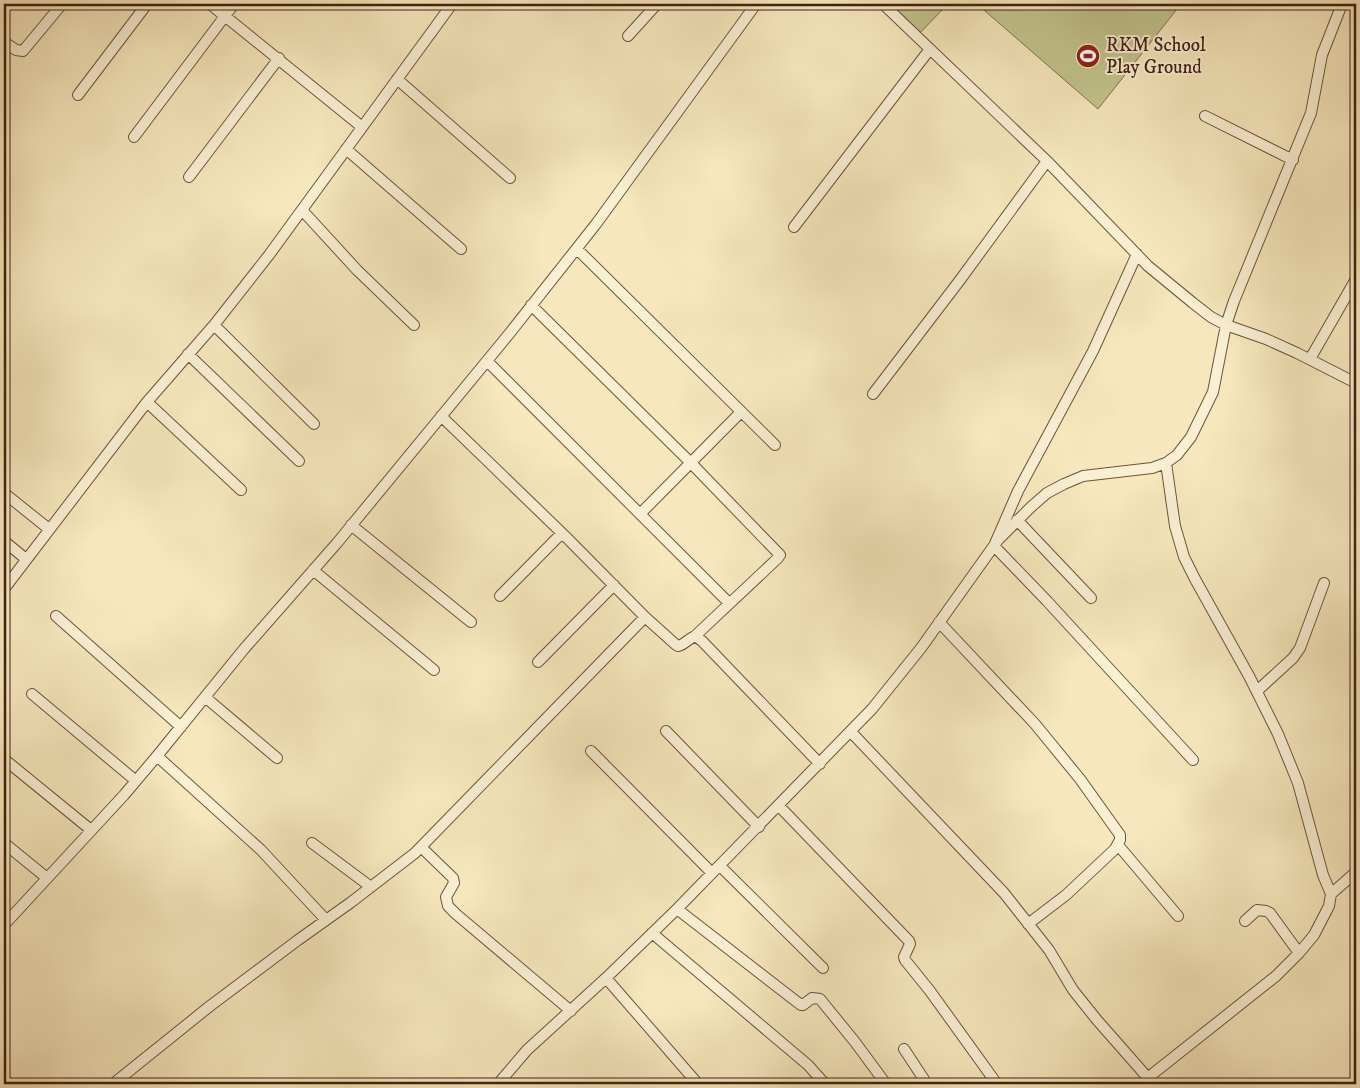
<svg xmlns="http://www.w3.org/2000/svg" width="1360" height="1088" viewBox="0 0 1360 1088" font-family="'IM FELL DW Pica',serif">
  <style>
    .garden { fill: #c2c48d; stroke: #827250 }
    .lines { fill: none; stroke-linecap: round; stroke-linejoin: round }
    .street-casing { stroke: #6e523c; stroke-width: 12 }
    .street { stroke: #f9efd3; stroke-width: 10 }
    .labels { text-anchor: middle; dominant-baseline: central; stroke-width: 4; stroke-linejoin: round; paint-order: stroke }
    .poi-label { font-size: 19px; fill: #412112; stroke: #f9efd3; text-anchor: start }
  </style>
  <rect width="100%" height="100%" fill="#f6e7bc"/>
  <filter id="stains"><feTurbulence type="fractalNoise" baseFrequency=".004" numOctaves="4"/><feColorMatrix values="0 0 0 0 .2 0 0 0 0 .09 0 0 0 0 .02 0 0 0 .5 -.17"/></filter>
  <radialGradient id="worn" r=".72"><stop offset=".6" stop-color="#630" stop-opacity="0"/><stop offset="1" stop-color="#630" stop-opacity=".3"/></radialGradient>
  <!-- garden -->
  <path class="garden" d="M884,4H948L916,37Z
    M977,4H1181L1098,109Z"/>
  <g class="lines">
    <!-- street casing -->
    <g class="street-casing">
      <path id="street" d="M210,4L362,127
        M883,4L1047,161L1148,266L1193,303L1211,317L1226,325L1266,339L1297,353L1356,383
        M628,36L657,4
        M4,42L16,50L23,51L62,4
        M397,79L510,178
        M78,95L147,4
        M1205,116L1293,160
        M134,137L234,4
        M346,149L461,249
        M189,177L279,58
        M302,210L357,270L414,325
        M794,227L930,49
        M577,249L775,445
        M1137,254L1093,351L1018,491L994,546L1047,601L1193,760
        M531,305L691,463L780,555L778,558L695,636
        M214,325L314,424
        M188,354L299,461
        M1310,359L1356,279
        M487,361L729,603
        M873,394L960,280L1047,161
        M147,402L241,490
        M441,416L565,536L645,617L675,644L678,646C684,645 688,639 695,636L702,641L820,764
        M1166,463L1175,526L1184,557L1195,579L1249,676L1278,734L1298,783L1323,875L1331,894
        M4,493L49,529
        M640,514L741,412
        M1017,520L1091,598
        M351,525L471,622
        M4,541L26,559
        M313,570L434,670
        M4,589L147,402L214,325L269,255L452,4
        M500,596L562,533
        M56,616L181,727
        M939,622L1035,724L1080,779L1120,835V840L1115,849L1066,895L1028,924
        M538,662L614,585
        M1257,691L1293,658L1300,648L1324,583
        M32,694L136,781
        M205,697L277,758
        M666,731L759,827
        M851,732L1004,893L1049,950L1073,990L1097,1020L1148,1078
        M591,751L712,873
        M157,756L261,850L326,920
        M4,759L91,830
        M779,806L909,941L910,944L904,957L905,960L930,991L997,1084
        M4,843L47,878
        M312,843L371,887
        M1118,845L1178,916
        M421,847L453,878L454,883L446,897L448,906L456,914L571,1011
        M720,866L823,968
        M677,909L801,1005H803L812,998L820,999L855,1042L886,1084
        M1245,921L1257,910L1266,911L1270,913L1299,953
        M4,925L124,795L157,756L244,649L337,543L509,334L596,224L756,4
        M652,933L808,1065L825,1084
        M606,978L698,1084
        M904,1049L927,1084
        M113,1084L210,1006L298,940L350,903L415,853L645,617
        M498,1084L527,1050L606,978L677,909L872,709L921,648L998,540L1031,507L1047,493L1064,484L1083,476L1152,468L1166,463L1177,455L1191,437L1213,392L1226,325L1234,301L1311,113L1322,55L1342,4
        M1140,1084L1276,976L1299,953L1314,935L1329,906L1331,894L1356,872"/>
    </g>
    <!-- street -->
    <use href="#street" class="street"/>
  </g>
  <!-- icons -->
  <defs>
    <g id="stadium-disc" transform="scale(1.25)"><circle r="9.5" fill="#8f2418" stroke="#f9efd3"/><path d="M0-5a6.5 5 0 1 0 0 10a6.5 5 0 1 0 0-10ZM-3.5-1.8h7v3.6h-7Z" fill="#fff"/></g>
  </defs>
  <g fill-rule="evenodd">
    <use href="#stadium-disc" x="1088" y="56"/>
  </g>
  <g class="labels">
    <!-- poi labels -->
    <g class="poi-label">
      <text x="1106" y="45">RKM School<tspan x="1106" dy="22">Play Ground</tspan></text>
    </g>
  </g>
  <!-- margin -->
  <rect width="1360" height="1088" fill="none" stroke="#f6e7bc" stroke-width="20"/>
  <rect x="5" y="5" width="1350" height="1078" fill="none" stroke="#412112" stroke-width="2.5"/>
  <rect x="10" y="10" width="1340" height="1068" fill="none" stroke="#412112"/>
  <rect width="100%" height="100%" filter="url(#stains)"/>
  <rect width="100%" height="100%" fill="url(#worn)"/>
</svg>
